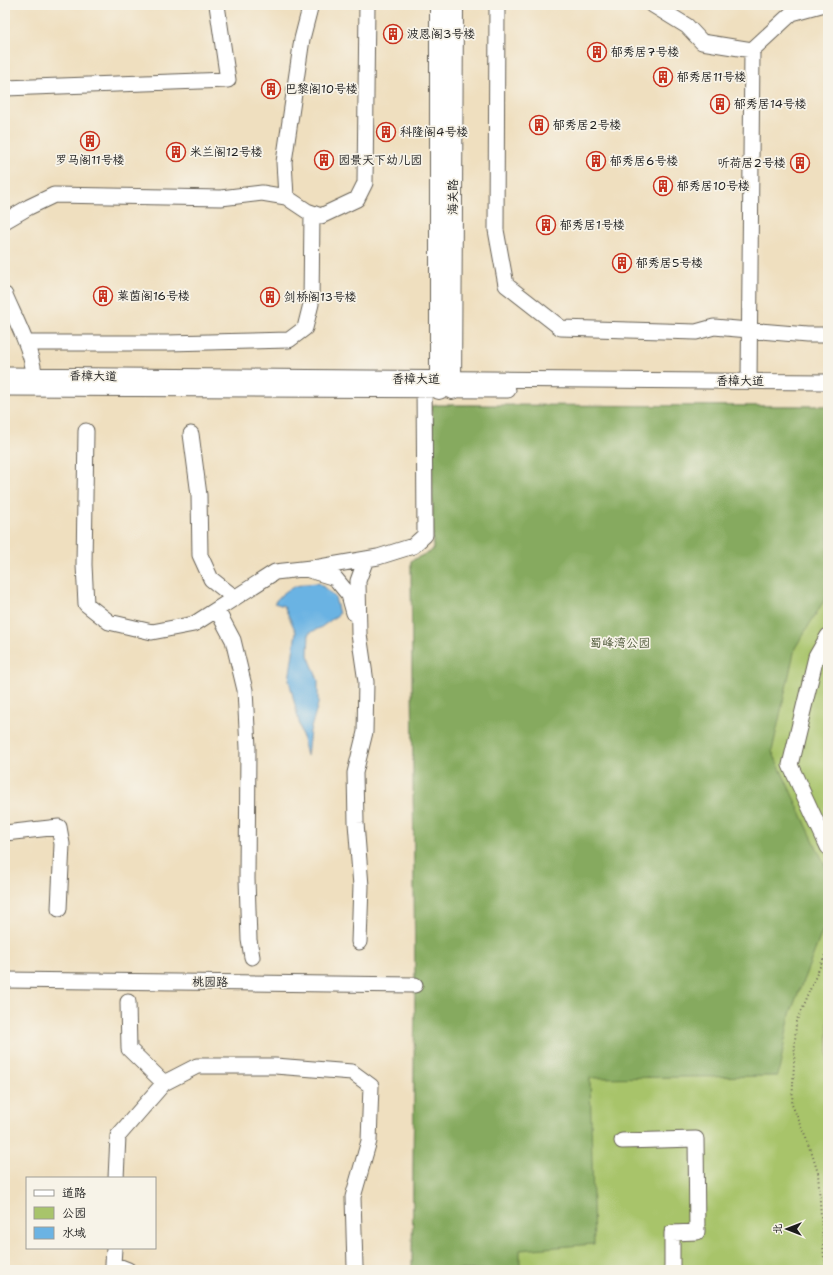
<svg xmlns="http://www.w3.org/2000/svg" width="833" height="1275" viewBox="0 0 833 1275" font-family="'Shantell Sans','LXGW WenKai TC',sans-serif">
  <style>
    .green { fill: #a8c46b; stroke: #627044 }
    .forest { fill: #86aa5f; stroke: #51633e }
    .water { fill: #6bb3e3; stroke: #446880 }
    .lines { fill: none; stroke-linecap: round; stroke-linejoin: round }
    .minor-casing { stroke: #666055; stroke-width: 17 }
    .major-casing { stroke: #666055; stroke-width: 20 }
    .path { stroke: #666055; stroke-width: 2; stroke-dasharray: 1 3; stroke-linecap: butt }
    .minor { stroke: #fff; stroke-width: 15 }
    .major { stroke: #fff; stroke-width: 18 }
    .labels { text-anchor: middle; dominant-baseline: central; stroke-width: 3.5; stroke-linejoin: round; paint-order: stroke }
    .poi-label { font-size: 12px; fill: #1c1c1c; stroke: #f7f3e8; text-anchor: start }
    .street-label { font-size: 12px; fill: #1c1c1c; stroke: #f7f3e8 }
    .park-label { font-size: 12px; fill: #4d5738; stroke: #f7f3e8 }
  </style>
  <rect width="100%" height="100%" fill="#f7f3e8"/>
  <filter id="ink" filterUnits="userSpaceOnUse"><feTurbulence type="fractalNoise" baseFrequency=".025" numOctaves="2"/><feDisplacementMap in="SourceGraphic" scale="8" xChannelSelector="R" yChannelSelector="G"/><feConvolveMatrix kernelMatrix="1 2 1 2 8 2 1 2 1" color-interpolation-filters="sRGB"/></filter>
  <filter id="wash" filterUnits="userSpaceOnUse"><feTurbulence type="fractalNoise" baseFrequency=".012" numOctaves="4" result="noise"/><feDisplacementMap in="SourceGraphic" scale="16" xChannelSelector="R" yChannelSelector="G"/><feGaussianBlur stdDeviation="0.9" result="paint"/><feColorMatrix in="noise" values="0 0 0 0 0 0 0 0 0 0 0 0 0 0 0 0 0 1.4 0 .05"/><feComposite in="paint" operator="in"/></filter>
  <g filter="url(#wash)">
    <rect width="100%" height="100%" fill="#efdfbf"/>
    <!-- green -->
    <path class="green" d="M432,405L828,406V1270H412L415,978L411,561L433,550Z"/>
    <!-- forest -->
    <path class="forest" d="M432,405L828,406V594L795,648L772,751L828,872V917L790,1014L778,1076L590,1078L594,1244L520,1250V1270H412L415,985L411,561L433,550Z"/>
    <!-- water -->
    <path class="water" d="M319,583L335,597L339,614L320,628L309,633L308,655L318,680V704L310,731L307,756L289,680L296,632L284,606L274,603C288,586 298,584 319,583Z"/>
  </g>
  <g filter="url(#ink)">
    <g class="lines">
      <!-- minor casing -->
      <g class="minor-casing">
        <path id="minor" d="M497,5L496,230L506,285L561,328L696,332L714,327L807,335H828
          M653,5L687,26L702,42L752,50
          M5,88L228,80L217,5
          M286,197L284,162L302,39L310,8L309,5
          M5,221L29,207L54,195L221,198L262,193L286,197L307,211L321,216L357,199L365,183L367,5
          M5,295C17,323 34,353 35,383
          M26,343H168L289,340L305,328L311,304L312,213
          M5,375L828,382
          M749,381L752,50L792,13L821,5
          M5,388L508,390
          M86,431L84,565L86,604L109,622L152,632L194,624L275,572L320,567L378,557L413,546L425,535L424,380
          M191,434L199,495L200,555L211,579L235,598
          M309,570L335,578L349,595L354,613
          M217,610L233,640L245,690L248,748L247,879L249,940L252,957
          M828,636L816,657L790,765L828,847
          M5,833L59,827L62,844L59,909
          M359,942L361,886L356,823L355,773L365,732L366,682L359,634L358,581L366,559
          M5,980L415,985
          M128,1002L129,1049L164,1083
          M622,1141L696,1139L697,1232L672,1233V1270
          M116,1178L118,1136L164,1083L197,1066H275L352,1072L371,1086L369,1141L353,1197L355,1267L356,1270
          M114,1248L113,1264L128,1270"/>
      </g>
      <!-- major casing -->
      <g class="major-casing">
        <path id="major" d="M439,390V5
          M452,390L454,5"/>
      </g>
      <!-- path -->
      <path class="path" d="M828,948L796,1022L792,1105L807,1138L818,1173L824,1258L828,1266"/>
      <!-- minor -->
      <use href="#minor" class="minor"/>
      <!-- major -->
      <use href="#major" class="major"/>
    </g>
  </g>
  <!-- icons -->
  <defs>
    <g id="building-ring" transform="scale(1)"><circle r="9.5" fill="#f7f3e8" stroke="#c8321e" stroke-width="1.5"/><path d="M-4-6H4V6H1V3H-1V6H-4ZM-2.5-4.3h1.7v1.8h-1.7ZM.8-4.3h1.7v1.8H.8ZM-2.5-1h1.7V.8h-1.7ZM.8-1h1.7V.8H.8Z" fill="#c8321e"/></g>
  </defs>
  <g fill-rule="evenodd">
    <use href="#building-ring" x="393" y="34"/>
    <use href="#building-ring" x="597" y="52"/>
    <use href="#building-ring" x="663" y="77"/>
    <use href="#building-ring" x="271" y="89"/>
    <use href="#building-ring" x="720" y="104"/>
    <use href="#building-ring" x="539" y="125"/>
    <use href="#building-ring" x="386" y="132"/>
    <use href="#building-ring" x="90" y="141"/>
    <use href="#building-ring" x="176" y="152"/>
    <use href="#building-ring" x="324" y="160"/>
    <use href="#building-ring" x="596" y="161"/>
    <use href="#building-ring" x="800" y="163"/>
    <use href="#building-ring" x="663" y="186"/>
    <use href="#building-ring" x="546" y="225"/>
    <use href="#building-ring" x="622" y="263"/>
    <use href="#building-ring" x="103" y="296"/>
    <use href="#building-ring" x="270" y="297"/>
  </g>
  <g class="labels">
    <!-- poi labels -->
    <g class="poi-label">
      <text x="407" y="34">波恩阁3号楼</text>
      <text x="611" y="52">郁秀居7号楼</text>
      <text x="677" y="77">郁秀居11号楼</text>
      <text x="285" y="89">巴黎阁10号楼</text>
      <text x="734" y="104">郁秀居14号楼</text>
      <text x="553" y="125">郁秀居2号楼</text>
      <text x="400" y="132">科隆阁4号楼</text>
      <text x="190" y="152">米兰阁12号楼</text>
      <text x="90" y="160" text-anchor="middle">罗马阁11号楼</text>
      <text x="338" y="160">园景天下幼儿园</text>
      <text x="610" y="161">郁秀居6号楼</text>
      <text x="786" y="163" text-anchor="end">听荷居2号楼</text>
      <text x="677" y="186">郁秀居10号楼</text>
      <text x="560" y="225">郁秀居1号楼</text>
      <text x="636" y="263">郁秀居5号楼</text>
      <text x="117" y="296">莱茵阁16号楼</text>
      <text x="284" y="297">剑桥阁13号楼</text>
    </g>
    <!-- street labels -->
    <g class="street-label">
      <text transform="translate(453 197) rotate(-90)">海关路</text>
      <text transform="translate(93 376) rotate(1)">香樟大道</text>
      <text x="416" y="379">香樟大道</text>
      <text x="740" y="381">香樟大道</text>
      <text transform="translate(210 982) rotate(1)">桃园路</text>
    </g>
    <!-- park labels -->
    <g class="park-label">
      <text x="620" y="643">蜀峰湾公园</text>
    </g>
  </g>
  <!-- margin -->
  <rect width="833" height="1275" fill="none" stroke="#f7f3e8" stroke-width="20"/>
  <!-- legend -->
  <rect x="26" y="1177" width="130" height="72" fill="#f7f3e8" stroke="#9f9d96"/>
  <rect x="34" y="1190" width="20" height="6" fill="#ffffff" stroke="#9f9d96"/>
  <text x="62" y="1197" font-size="12" fill="#1c1c1c">道路</text>
  <rect x="34" y="1207" width="20" height="12" fill="#a8c46b" stroke="#9f9d96"/>
  <text x="62" y="1217" font-size="12" fill="#1c1c1c">公园</text>
  <rect x="34" y="1227" width="20" height="12" fill="#6bb3e3" stroke="#9f9d96"/>
  <text x="62" y="1237" font-size="12" fill="#1c1c1c">水域</text>
  <!-- north arrow -->
  <g transform="translate(787 1229) rotate(270)" stroke="#f7f3e8" stroke-width="3" paint-order="stroke">
  <path d="M0-3L7 15L0 10L-7 15Z" fill="#1c1c1c"/>
  <text y="-6" font-size="11" font-weight="bold" text-anchor="middle" fill="#1c1c1c">北</text>
  </g>
</svg>
